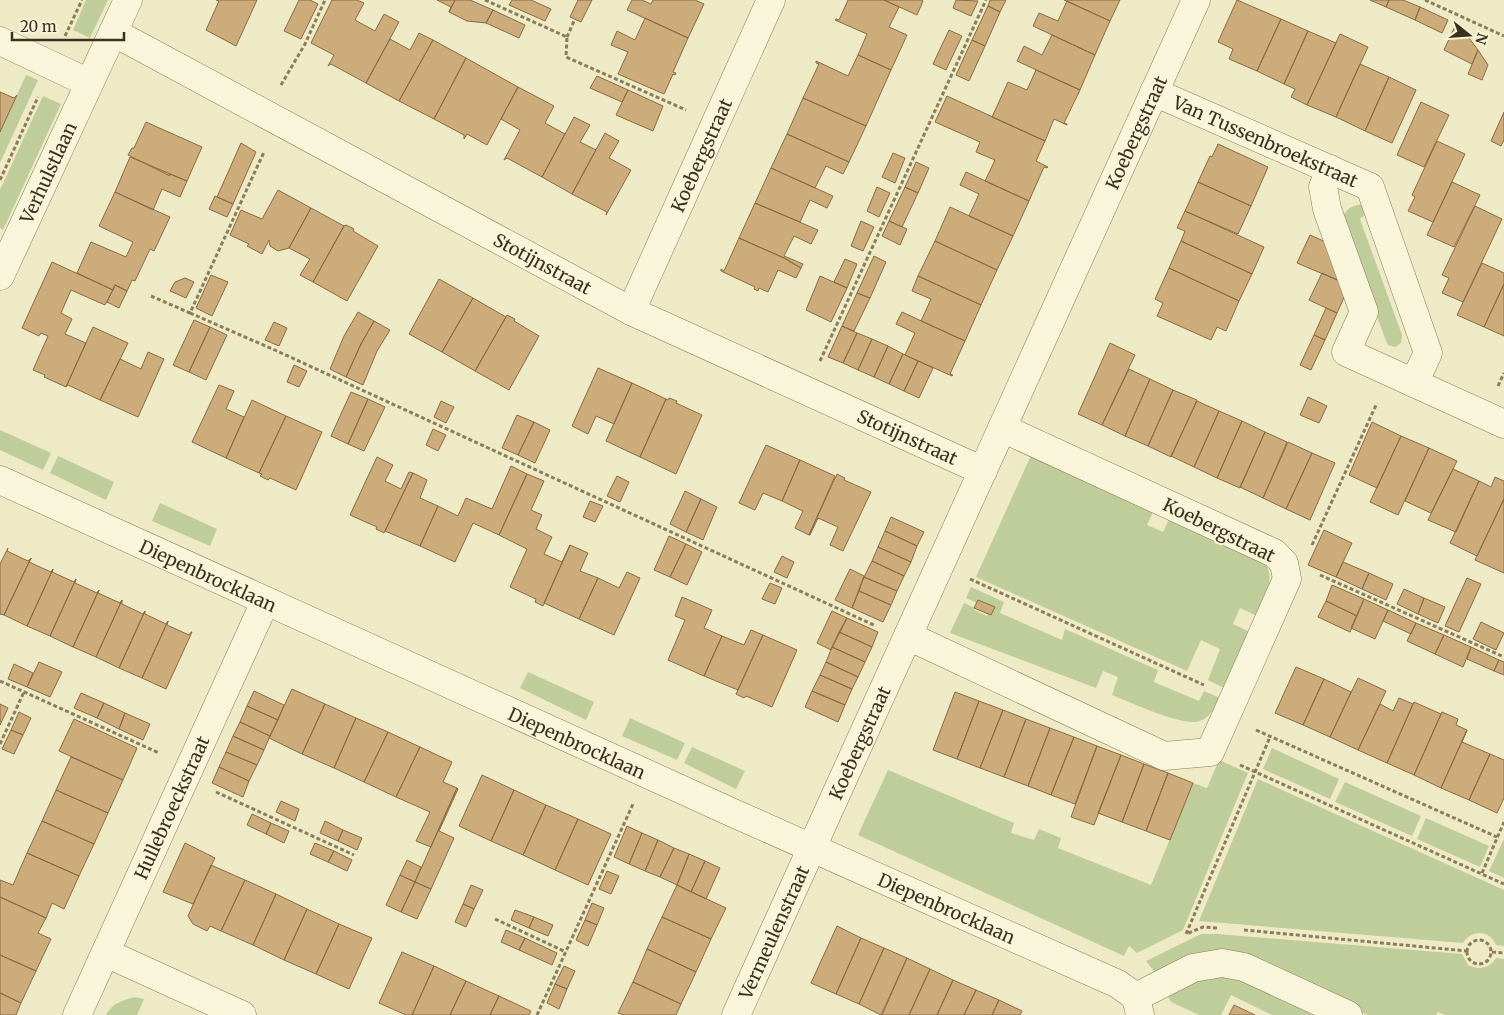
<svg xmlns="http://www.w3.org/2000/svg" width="1504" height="1015" viewBox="0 0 1504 1015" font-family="Merriweather,serif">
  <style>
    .green { fill: #becd9a }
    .building { fill: #cdac7c; stroke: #8a6b41 }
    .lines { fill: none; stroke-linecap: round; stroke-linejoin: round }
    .minor-casing { stroke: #8a7d5b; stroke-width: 29 }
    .path { stroke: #8a7d5b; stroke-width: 3; stroke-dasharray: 4 2.5; stroke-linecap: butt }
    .minor { stroke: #f9f5da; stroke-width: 28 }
    .labels { text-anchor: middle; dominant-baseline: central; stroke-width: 4.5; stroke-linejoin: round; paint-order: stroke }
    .street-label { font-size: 18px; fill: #3a311f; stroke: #f6f3d6 }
  </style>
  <rect width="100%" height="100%" fill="#efeac6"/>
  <!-- green -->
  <path class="green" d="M86,0H108L90,38L73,30Z
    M26,75L38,80L0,163V132Z
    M43,96L61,104L3,230L0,228V190Z
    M1363,204L1366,215L1360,218L1361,222L1402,335L1401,343L1395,347L1388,345L1386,341L1343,224C1342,210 1351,206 1363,204Z
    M0,430L51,453L43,470L0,450Z
    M1032,453L1155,508L1147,525L1163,532L1171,515L1265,562C1276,581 1265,597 1257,616L1240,608L1233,624L1250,632L1224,688L1208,680L1220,649L1201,640L1187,671L976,577Z
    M58,456L114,482L106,500L50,473Z
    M160,503L217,529L210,546L152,521Z
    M971,587L1004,602L1000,613L1062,640L1065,629L1158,670L1154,682L1199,701L1204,691L1220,698C1215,708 1210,717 1200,721C1182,727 1130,702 1112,695L1118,677L1103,671L1096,688L950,633L964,603L975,608L974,610L987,616L991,606L979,600L977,603L966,598Z
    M528,672L594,702L586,720L520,688Z
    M630,718L685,743L677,760L622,736Z
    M692,747L745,771L736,789L684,763Z
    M1272,748L1339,779L1330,799L1263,769Z
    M1219,760L1248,773L1183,930L1137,953L1129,946L1124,956L858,835L888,770L1014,823L1011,833L1034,840L1039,829L1061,838L1058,848L1151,885L1193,783L1207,788Z
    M1258,779L1504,890V946L1496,945C1490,930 1472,929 1463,943L1199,921Z
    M1345,782L1421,816L1412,836L1335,802Z
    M1426,818L1489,846L1480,867L1417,839Z
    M1504,839V878L1489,871Z
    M1201,934H1217L1462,954L1468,965C1479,970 1489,969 1496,958L1504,959V1015H1445L1438,1012L1436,1015H1367L1232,952C1205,945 1179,963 1156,974L1146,961Z
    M1231,974L1325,1015H1272L1231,995L1221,1015H1199L1171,1002L1166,992L1193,981Z
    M134,997L144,999L137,1015H106C112,1003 122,1001 134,997Z"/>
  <!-- building -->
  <path class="building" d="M216,0H257L236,46L206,30L219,1Z
    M299,0H310L318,4L301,39L284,31Z
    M332,0H357L364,3L355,20L375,31L384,14L399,22L366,83L331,64L328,66L334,55L311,43Z
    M437,0H455L449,12L451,7Z
    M455,0H470L493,10L486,23L467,21L449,12Z
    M512,0H531L551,9L545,21L509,5Z
    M578,0H592L581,22L570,17Z
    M632,0H642L651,4L653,0H695L704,4L688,38L627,10Z
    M848,0H884L899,7L889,27L907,35L891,70L858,55L867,34L835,20L836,19L839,20Z
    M884,0H922L923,1L917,15Z
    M956,0L978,1L971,16L953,8Z
    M990,0H1006L1000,12L988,6Z
    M1064,0H1120L1110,21Z
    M1237,0L1281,19L1257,71L1229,59L1233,49L1218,42Z
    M1370,0H1389L1386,7Z
    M1389,0H1403L1420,7L1415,20L1386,7Z
    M1067,1L1110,21L1095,55L1033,26L1039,13L1058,21Z
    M988,6L1000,12L985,46L972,40Z
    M1420,7L1448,20L1442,33L1415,20Z
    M493,10L525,25L519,38L486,23Z
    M645,18L688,38L673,72L676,73L675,75L673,74L664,94L618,74L628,52L611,45L617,31L635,40Z
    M1281,19L1308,31L1284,84L1257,71Z
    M1457,22L1478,50L1472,64L1444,50Z
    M949,30L962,36L946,70L933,64Z
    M1308,31L1336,43L1307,105L1291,97L1295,89L1284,84Z
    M419,33L433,40L399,101L366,83L390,39L410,50Z
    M1340,34L1368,47L1336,117L1307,105Z
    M1052,35L1095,55L1080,90L1017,61L1024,46L1042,55Z
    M433,40L466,58L434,119L399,101Z
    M972,40L985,46L969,81L956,75Z
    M1478,50L1488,65L1482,80L1468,74Z
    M858,55L891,70L866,126L803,98L819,64L816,63V61L848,76Z
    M466,58L518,87L487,145L467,134L464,139V135L434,119Z
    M1360,64L1389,77L1365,131L1336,117Z
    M1036,70L1080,90L1064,123L1067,124V125L1054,119L1045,141L992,117L1008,82L1027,90Z
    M597,76L628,90L622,102L590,88Z
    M1389,77L1416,90L1392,143L1365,131Z
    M518,87L554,106L545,123L565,134L542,177L507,158L504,160L520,130L501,119Z
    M628,90L663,106L653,131L616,115Z
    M0,92L14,98L17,95L0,132Z
    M947,96L1045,141L1036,161L1048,167L1047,168L1044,167L1029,201L985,181L995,160L976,152L980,142L935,122Z
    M803,98L866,126L849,162L787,134Z
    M1421,102L1449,115L1424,167L1397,155Z
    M1504,112V140L1501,146L1491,141Z
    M574,117L590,125L580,142L596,150L572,194L542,177Z
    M146,122L202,147L187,181L170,174V176L128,155L132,148H134Z
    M605,133L619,141L609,158L631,170L606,215L607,212L572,194Z
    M787,134L849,162L843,174L826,166L815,188L771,168Z
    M1437,141L1465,154L1433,222L1408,211L1415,197L1412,195Z
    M241,143L256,152L233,204L217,197Z
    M1218,144L1268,167L1251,206L1198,182L1210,156L1212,157Z
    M893,153L905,158L895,183L882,177Z
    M130,157L187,181L180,197L162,189L153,210L115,192Z
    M916,162L929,168L918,193L905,187Z
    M771,168L833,196L827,208L810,200L800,222L755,203Z
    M966,172L1029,201L1013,236L969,216L979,194L960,185Z
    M1198,182L1251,206L1238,234L1185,211Z
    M1452,182L1480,195L1454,247L1427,235Z
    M877,187L890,193L879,217L867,211Z
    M905,187L918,193L902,227L889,221Z
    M278,190L311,208L289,248L278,251L270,246L269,240L262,254L247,246L249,244L230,235L241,210L262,219Z
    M115,192L170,217L154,251L150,249L135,281L132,280L127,291L115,285L113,290L77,273L91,242L126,257L133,242L99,226Z
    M215,196L233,204L227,217L209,209Z
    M755,203L818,230L811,244L794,236L784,256L803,264L801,268L784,258L739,238Z
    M1475,206L1502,219L1463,302L1442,293L1449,278L1442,275Z
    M950,207L1013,236L997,270L935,241Z
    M311,208L344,226L313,282L300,275L310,259L289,248Z
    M1185,211L1264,247L1252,274L1181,241L1185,231L1177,228Z
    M861,221L874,227L863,251L851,246Z
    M889,221L907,229L900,245L882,236Z
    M346,225L354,229L353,231L378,246L347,301L313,282L344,226Z
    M1310,235L1328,243L1342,282L1297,263Z
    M739,238L784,258L801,268L796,278L778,270L768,292L759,288L758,291L754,289L755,287L721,271V269L724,271Z
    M935,241L997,270L981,305L918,276Z
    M1181,241L1252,274L1239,301L1169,268Z
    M874,256L886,262L870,298L857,293Z
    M845,259L857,264L847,288L834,282Z
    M52,262L113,290L105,305L71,290L61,313L72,319L65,334L86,343L66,387L44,377L45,375L33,370L48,336L41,333L39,336L22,328Z
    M1482,263L1504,273V284L1484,327L1457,315Z
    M1169,268L1239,301L1226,331L1217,327L1211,340L1157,316L1163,303L1155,299Z
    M1322,273L1342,282L1346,293L1337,313L1309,300Z
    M211,275L228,282L212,316L196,308Z
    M820,276L847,288L831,322L806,310Z
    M918,276L981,305L965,341L921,321L931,299L912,291Z
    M185,278L194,282L186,298L170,291L175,282Z
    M439,279L473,298L442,352L409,334Z
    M1504,284V336L1484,327Z
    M115,285L127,291L119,308L107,302Z
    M857,293L870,298L854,331L842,326Z
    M473,298L506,317L475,371L442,352Z
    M1326,308L1337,313L1325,340L1314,335Z
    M358,312L374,321L361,344L346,377L330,369L344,336Z
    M902,312L965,341L950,374L953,375L952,376L905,355L915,333L896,324Z
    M507,315L515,319L514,321L539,336L509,390L475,371Z
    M194,320L210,327L189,372L173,365Z
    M374,321L390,330L377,351L363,385L346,377L361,344Z
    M274,322L287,328L279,346L265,340Z
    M842,326L857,333L843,363L828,357Z
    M93,327L128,343L100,400L68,385L66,387Z
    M210,327L227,335L206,380L189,372Z
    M857,333L872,339L858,370L843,363Z
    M1314,335L1325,340L1311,370L1300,365Z
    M872,339L888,346L874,377L858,370Z
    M1110,343L1135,355L1102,425L1078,414Z
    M888,346L903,354L889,384L874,377Z
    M148,352L164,359L138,417L100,400L120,359L141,369Z
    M903,354L918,361L904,391L889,384Z
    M918,361L933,368L919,398L904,391Z
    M294,365L307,371L299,387L287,382Z
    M598,368L632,383L614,424L596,416L588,434L572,426Z
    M1129,369L1150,379L1125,436L1102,425Z
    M1150,379L1173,390L1148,446L1125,436Z
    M632,383L666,399L640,457L606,441Z
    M219,385L234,391L226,409L244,417L226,458L192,442Z
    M1173,390L1197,400L1171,457L1148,446Z
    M351,392L368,399L348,444L331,436Z
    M1308,397L1327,406L1319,423L1300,415Z
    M669,398L677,401L676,403L702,415L676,474L640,457L666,399L668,400Z
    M368,399L385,407L364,451L348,444Z
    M252,400L286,416L259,473L226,458Z
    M441,401L454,407L446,423L434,417Z
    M1197,401L1219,411L1194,467L1171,456Z
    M1219,411L1242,421L1217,478L1194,467Z
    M517,415L534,422L518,455L502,448Z
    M286,416L322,432L296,490L270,478L268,480L260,476L262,474L259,473Z
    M1242,421L1265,432L1240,488L1217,478Z
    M534,422L550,430L535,463L518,455Z
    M1372,422L1401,436L1377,488L1349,475Z
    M433,429L446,435L438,451L426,445Z
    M1265,432L1287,442L1263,498L1240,487Z
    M1401,436L1429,448L1398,515L1370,502Z
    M1288,442L1312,453L1286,509L1263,498Z
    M766,445L800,460L782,501L763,493L755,510L739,503Z
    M1429,448L1457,461L1431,513L1405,501Z
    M1312,453L1335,463L1310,520L1286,509Z
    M377,457L393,465L385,481L401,489L409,472L413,473L384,533L376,529L377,527L350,515Z
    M800,460L835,476L809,535L795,528L803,511L782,501Z
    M511,466L527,474L499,535L473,523L455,562L420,546L438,506L458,516L466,498L492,509Z
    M1453,469L1479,481L1456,532L1428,520Z
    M413,473L427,480L420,498L438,506L420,546L385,531Z
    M527,474L544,481L531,510L542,515L536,529L552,537L544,554L562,562L570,545L543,606L535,602L536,599L510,587L527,549L499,535Z
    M837,474L845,478L844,480L871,492L843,551L830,545L838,527L818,518L810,535H809Z
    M617,476L629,482L620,502L607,496Z
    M1495,477L1504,481V499L1477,556L1450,543L1479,481L1491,487Z
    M685,491L701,499L686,532L670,524Z
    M701,499L717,507L703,540L686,532Z
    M1504,499V573L1475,560Z
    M590,501L603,506L595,522L583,517Z
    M891,517L924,532L917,546L885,531Z
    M1324,530L1352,543L1336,577L1308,565Z
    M885,531L917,546L911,562L878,547Z
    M669,536L686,544L670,577L654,570Z
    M686,544L702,552L687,585L670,577Z
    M570,545L588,553L580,571L598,578L579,619L544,603Z
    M878,547L911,562L904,576L872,561Z
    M8,548L7,551L28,561L31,558L4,615L0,614V564Z
    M782,556L794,562L787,578L774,572Z
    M31,558L29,562L51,572L53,569L27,626L4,615Z
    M872,561L904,576L897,591L864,577Z
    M1343,562L1369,573L1362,589L1336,577Z
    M53,569L52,572L74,582L76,579L50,636L27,626Z
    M850,569L864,576L852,608L835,600Z
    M627,572L640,578L614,635L579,619L598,578L619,588Z
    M1369,573L1393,584L1386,600L1362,589Z
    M864,577L897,591L891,605L859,591Z
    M1467,578L1481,584L1459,632L1445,626Z
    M76,579L75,583L97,593L99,590L73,647L50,636Z
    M770,583L782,588L775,604L762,599Z
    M1332,585L1364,599L1357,616L1326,601Z
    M1404,589L1424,598L1418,614L1397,604Z
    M99,590L98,593L120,603L122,600L96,657L73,647Z
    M859,591L891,605L883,622L852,608Z
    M682,597L712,610L704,628L722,636L704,676L668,660L685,620L675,616Z
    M1424,598L1445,607L1438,623L1418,614Z
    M1364,599L1388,610L1375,639L1351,628Z
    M122,600V604L143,614L145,611L119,668L96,657Z
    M978,600L995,607L991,615L974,608Z
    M1326,601L1357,616L1350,632L1318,617Z
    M1388,610L1416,623L1411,634L1383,621Z
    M145,611V614L166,624L168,621L142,678L119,668Z
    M832,611L847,618L831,650L817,643Z
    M847,618L878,632L872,647L839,632Z
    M168,621L167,625L189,635L191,632H192L166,689L142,678Z
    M1481,622L1504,633L1496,650L1473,639Z
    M1416,623L1444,635L1435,654L1407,641Z
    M751,630L763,635L738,690L704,676L722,636L744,645Z
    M839,632L872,647L865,662L832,647Z
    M763,635L797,650L772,707L746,696L744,698L736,694Z
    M1444,635L1471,647L1463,667L1435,654Z
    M832,647L865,662L858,677L826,662Z
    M1471,647L1499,660L1494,671L1467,659Z
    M1499,660L1504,662V675L1494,671Z
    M39,662L62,672L50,697L27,687Z
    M826,662L858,677L852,689L820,675Z
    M14,664L33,673L27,687L8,679Z
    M1296,667L1324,679L1303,725L1275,713Z
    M820,675L852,689L845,705L812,691Z
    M1358,678L1386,691L1358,750L1330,737Z
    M1324,679L1351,692L1330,737L1303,725Z
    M292,689L325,704L302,754L269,738Z
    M254,691L284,705L278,720L247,706Z
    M812,691L845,705L838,722L805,707Z
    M955,692L979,701L957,759L933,750Z
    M81,693L104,703L97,718L74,708Z
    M1399,698L1413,704L1387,763L1358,750L1380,704L1393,711Z
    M979,701L1003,710L980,768L957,759Z
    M1414,702L1441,714L1414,775L1387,763Z
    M104,703L125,713L119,729L97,718Z
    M0,704L8,708L0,725Z
    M325,704L356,718L334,768L302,754Z
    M247,706L278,720L270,736L240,722Z
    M1003,710L1026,719L1004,777L980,768Z
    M19,712L31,718L23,735L11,730Z
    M1442,712L1458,719L1456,725L1467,730L1441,788L1414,775Z
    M125,713L150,724L143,740L119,729Z
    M356,718L388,732L364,782L334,768Z
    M74,719L137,748L123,780L59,751Z
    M1026,719L1050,728L1028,786L1004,777Z
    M240,722L270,736L264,750L233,736Z
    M1050,728L1074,737L1051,795L1028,786Z
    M11,730L23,735L14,754L2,749Z
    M1467,730L1462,742L1490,754L1469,800L1441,788Z
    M388,732L420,747L396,797L364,782Z
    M233,736L264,750L257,765L226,752Z
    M1074,737L1097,746L1075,804L1051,795Z
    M1097,746L1121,755L1094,825L1071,817Z
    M420,747L452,762L443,782L457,788L431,847L416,841L430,812L396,797Z
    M226,752L257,765L249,781L219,767Z
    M1490,754L1504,760V798L1497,813L1469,800Z
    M1121,755L1144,764L1122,822L1098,813Z
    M71,757L123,780L108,813L56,790Z
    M1144,764L1168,773L1146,831L1122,822Z
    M219,767L249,781L243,797L212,783Z
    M1168,773L1193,783L1170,840L1146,831Z
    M482,775L514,790L491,841L459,826Z
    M457,788L458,789L439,831L454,838L431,889L415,882Z
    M56,790L108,813L94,844L42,821Z
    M514,790L546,805L523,855L491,841Z
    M281,801L299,809L295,821L276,812Z
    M546,805L578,819L555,870L523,855Z
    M252,814L271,823L266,834L247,825Z
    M578,819L611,834L588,885L555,870Z
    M42,821L94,844L79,876L27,853Z
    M325,821L343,830L338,841L320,833Z
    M271,823L289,831L284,843L266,834Z
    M627,826L642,833L629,864L614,857Z
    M343,830L362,838L357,850L338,841Z
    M642,833L658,840L645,871L629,864Z
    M658,840L674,848L660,877L645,871Z
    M185,843L215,858L193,904L163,892Z
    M315,843L334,851L328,862L310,854Z
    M674,848L689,854L677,885L660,877Z
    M334,851L352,860L347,871L328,862Z
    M27,853L79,876L64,909L52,903L46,918L0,897V880L13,885Z
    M689,854L705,861L691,892L677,885Z
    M407,860L421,867L415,882L400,875Z
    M705,861L720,868L706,899L691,892Z
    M211,865L245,880L221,931L210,926L207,931L193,924L188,916Z
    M607,871L619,876L611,894L599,889Z
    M400,875L415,882L401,912L386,905Z
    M245,880L276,894L253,945L221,931Z
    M415,882L431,889L417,919L401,912Z
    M471,885L483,890L474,909L463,904Z
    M677,885L726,908L711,939L662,917Z
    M276,894L307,909L284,960L253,945Z
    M0,897L46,918L38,933L51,939L36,971L0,955Z
    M592,903L604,908L597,925L585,920Z
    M463,904L474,909L466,927L455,922Z
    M307,909L339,924L316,974L284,960Z
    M515,910L534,917L529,928L511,920Z
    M534,917L553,925L548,936L529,928Z
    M662,917L711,939L696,972L647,949Z
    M585,920L597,925L588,946L576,940Z
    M339,924L372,938L349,989L316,974Z
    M837,926L861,938L836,994L811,983Z
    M506,930L525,938L519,950L501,942Z
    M525,938L557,953L552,965L519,950Z
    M861,938L884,948L859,1004L836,994Z
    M884,948L907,958L881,1015L859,1004Z
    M647,949L696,972L681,1004L633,982Z
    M402,952L434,966L412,1015H406L379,1003Z
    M0,955L36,971L21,1003L0,993Z
    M907,958L930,969L909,1015H882Z
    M434,966L466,981L450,1015H412Z
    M564,966L575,971L567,989L555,984Z
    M930,969L953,980L937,1015H909Z
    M953,980L976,990L964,1015H937Z
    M466,981L499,996L490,1015H450Z
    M633,982L681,1004L676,1015H624L618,1013Z
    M555,984L567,989L559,1009L547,1003Z
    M976,990L999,1000L992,1015H964Z
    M0,993L21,1003L16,1015H0Z
    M499,996L531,1011L529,1015H490Z
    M999,1000L1022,1011L1020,1015H992Z
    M1234,1005L1255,1015H1229Z"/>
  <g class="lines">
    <!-- minor casing -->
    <g class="minor-casing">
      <g id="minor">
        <path id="s1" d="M113,32L631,311L983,471"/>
        <path d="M0,41L89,83"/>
        <path id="s2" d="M1154,92L1370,187L1428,353L1414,383L1504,424"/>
        <path d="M1330,169L1323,187L1327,209L1364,312L1346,352L1414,383"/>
        <path id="s3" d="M0,276L128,0"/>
        <path id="s4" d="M631,311L771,0"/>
        <path id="s5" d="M0,480C371,651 744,819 1118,984L1136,997L1140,1015"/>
        <path d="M908,636L1164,756L1210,752L1287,579L1284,563L1274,553L1002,428"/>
        <path d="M106,953L242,1015"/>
        <path d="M1136,997L1193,968L1222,963L1244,967L1348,1015"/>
        <path id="s6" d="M77,1015L265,602"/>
        <path id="s7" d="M736,1015L1196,0"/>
      </g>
    </g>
    <!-- path -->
    <path class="path" d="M485,0L567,37L566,57L686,110
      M1425,0L1504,36
      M65,36L82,0
      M567,37L574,21
      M281,85L305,44L325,0
      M0,180L38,97
      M151,296L190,313L264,152
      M190,313L277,351L876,626
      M820,361L986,0
      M1498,386L1504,373
      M1312,545L1377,403
      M1320,575L1504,657
      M970,579L1204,685
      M0,681L159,753
      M1256,730L1497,837
      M0,744L24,692
      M1240,765L1504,884
      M216,792L354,855
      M1482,873L1504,822
      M495,919L566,952
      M1217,928L1203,927L1186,934L1270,737
      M1244,930L1467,951
      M1467 952a12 12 0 1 1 24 0a12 12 0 1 1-24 0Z
      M1492,952L1504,953
      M537,1015L633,804"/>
    <!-- minor -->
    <use href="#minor" class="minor"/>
  </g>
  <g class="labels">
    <!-- street labels -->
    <g class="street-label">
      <text stroke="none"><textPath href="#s7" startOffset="969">Koebergstraat</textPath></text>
      <text stroke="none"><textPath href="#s2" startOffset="122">Van Tussenbroekstraat</textPath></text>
      <text stroke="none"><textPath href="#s4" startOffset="171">Koebergstraat</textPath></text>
      <text stroke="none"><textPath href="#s3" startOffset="114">Verhulstlaan</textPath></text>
      <text stroke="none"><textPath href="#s1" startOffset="488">Stotijnstraat</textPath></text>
      <text stroke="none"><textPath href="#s1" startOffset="892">Stotijnstraat</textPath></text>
      <text transform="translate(1219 530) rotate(26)">Koebergstraat</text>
      <text stroke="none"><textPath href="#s5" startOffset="229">Diepenbrocklaan</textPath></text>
      <text stroke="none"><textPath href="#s5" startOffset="634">Diepenbrocklaan</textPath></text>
      <text stroke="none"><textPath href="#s7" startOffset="299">Koebergstraat</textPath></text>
      <text stroke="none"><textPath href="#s6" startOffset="228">Hullebroeckstraat</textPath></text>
      <text stroke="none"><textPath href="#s5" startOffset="1039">Diepenbrocklaan</textPath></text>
      <text stroke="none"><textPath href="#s7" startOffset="91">Vermeulenstraat</textPath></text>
    </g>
  </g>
  <!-- north arrow -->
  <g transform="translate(1469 35) rotate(107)" stroke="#f6f3d6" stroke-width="4" paint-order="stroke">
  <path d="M0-4L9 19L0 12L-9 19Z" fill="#3a311f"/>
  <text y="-8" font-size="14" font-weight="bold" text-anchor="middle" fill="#3a311f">N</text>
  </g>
  <!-- scale -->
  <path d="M12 32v8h112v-8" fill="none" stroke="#3a311f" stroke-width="2.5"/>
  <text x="20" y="32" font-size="15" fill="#3a311f" stroke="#f6f3d6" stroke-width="4" paint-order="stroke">20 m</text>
</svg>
